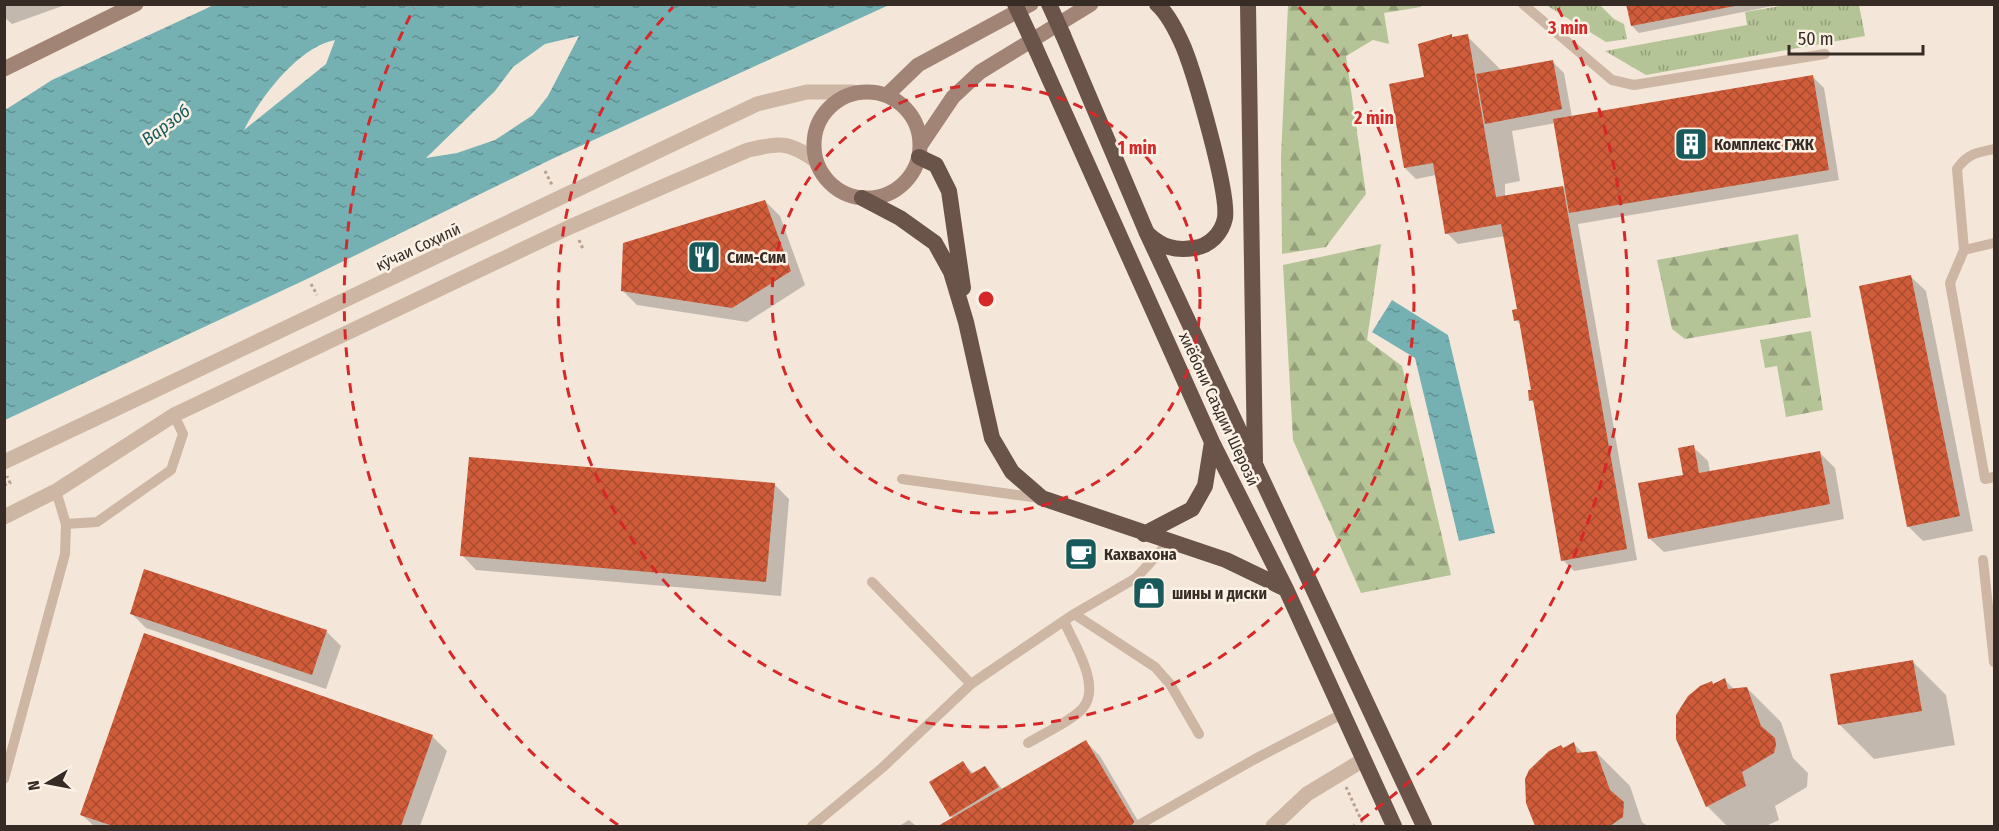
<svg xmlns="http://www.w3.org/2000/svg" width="1999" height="831" viewBox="0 0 1999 831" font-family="'Fira Sans Condensed',sans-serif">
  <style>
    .grass { fill: url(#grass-tufts) }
    .forest { fill: url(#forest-firs) }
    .water { fill: url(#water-ripples); fill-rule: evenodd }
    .shadow { fill: #0003; fill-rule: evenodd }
    .building { fill: url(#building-cross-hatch) }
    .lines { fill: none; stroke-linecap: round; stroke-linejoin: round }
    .path { stroke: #b9a08e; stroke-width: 3; stroke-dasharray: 3 3; stroke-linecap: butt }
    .service { stroke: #cdb6a3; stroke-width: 10 }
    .minor { stroke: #cdb6a3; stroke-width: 15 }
    .tertiary { stroke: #cdb6a3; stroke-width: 15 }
    .secondary { stroke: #a18475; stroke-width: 15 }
    .trunk { stroke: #6a5449; stroke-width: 16 }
    .trunk-bridge { stroke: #6a5449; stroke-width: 16 }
    .ring { fill: none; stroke: #d62828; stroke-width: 3; stroke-dasharray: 10 8 }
    .labels { text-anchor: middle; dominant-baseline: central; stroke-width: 5; stroke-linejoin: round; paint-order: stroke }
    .poi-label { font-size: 16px; font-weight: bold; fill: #372b26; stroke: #fbf1e5; text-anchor: start }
    .street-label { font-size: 16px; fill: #372b26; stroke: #fbf1e5 }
    .water-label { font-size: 18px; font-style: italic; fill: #18595c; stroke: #fbf1e5 }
    .centre { fill: #d62828; stroke: #fbf1e5; stroke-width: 3 }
    .ring-label { font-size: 18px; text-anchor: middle; font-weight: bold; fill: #d62828; stroke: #fbf1e5; stroke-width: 5; stroke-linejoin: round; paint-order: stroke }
  </style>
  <defs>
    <pattern id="grass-tufts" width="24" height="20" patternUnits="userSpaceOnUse" patternTransform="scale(1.5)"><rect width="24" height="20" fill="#b5c497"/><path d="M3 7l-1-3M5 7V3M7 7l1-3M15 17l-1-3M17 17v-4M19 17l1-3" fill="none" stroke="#949f7b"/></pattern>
    <pattern id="forest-firs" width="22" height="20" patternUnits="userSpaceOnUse" patternTransform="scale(1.5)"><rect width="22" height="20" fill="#b5c497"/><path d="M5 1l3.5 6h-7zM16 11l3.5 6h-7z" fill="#949f7b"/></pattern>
    <pattern id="water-ripples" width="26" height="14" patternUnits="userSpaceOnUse" patternTransform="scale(1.5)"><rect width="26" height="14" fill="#75b1b3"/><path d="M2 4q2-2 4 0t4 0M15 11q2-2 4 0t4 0" fill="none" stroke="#619091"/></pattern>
    <pattern id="building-cross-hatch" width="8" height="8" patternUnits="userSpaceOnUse" patternTransform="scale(1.5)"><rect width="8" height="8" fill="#d15c39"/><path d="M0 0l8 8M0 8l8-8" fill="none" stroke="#aa4c30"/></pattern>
  </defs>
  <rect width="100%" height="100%" fill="#f4e7d9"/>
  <!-- grass -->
  <path class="grass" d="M1546,5H1600L1614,19L1624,24L1627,39L1606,42Z
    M1786,5H1859L1865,36L1646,75L1605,51L1747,25L1745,12Z"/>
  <!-- forest -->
  <path class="forest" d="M1288,5L1420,4L1421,7L1384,13L1389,44L1373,40L1346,56L1366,194L1326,247L1282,254L1281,157Z
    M1798,234L1811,317L1685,339L1672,329L1657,260Z
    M1381,244L1367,340L1402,366L1451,575L1361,593L1293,440L1283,265Z
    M1811,331L1823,410L1786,417L1777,366L1765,368L1760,340Z"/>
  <!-- water -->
  <path class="water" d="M216,4H889V5L552,159L307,279L5,420V110L52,80ZM579,36L548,96L533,115L495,140L457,153L426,158L495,91L513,67L545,44ZM335,40L326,64L244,130C260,98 298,47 335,40Z
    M1392,300L1448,335L1495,533L1459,541L1415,358L1372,332Z"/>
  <!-- shadow -->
  <path class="shadow" d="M4,4H68L12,24L4,17Z
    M1628,4H1782L1639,33L1632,26Z
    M1467,36L1501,70L1553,62L1564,73L1572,117L1813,77L1824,88L1839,180L1578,224L1637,560L1574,571L1563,560L1536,405L1531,400L1533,391L1522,326L1516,320L1518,310L1505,236L1458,244L1447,233L1436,175L1416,179L1405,168L1423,79L1438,38ZM1556,123L1566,187L1505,198V184L1520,181L1512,131Z
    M765,201L780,216L805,285L747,322L637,305L622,290Z
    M1911,277L1926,291L1973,531L1923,541L1908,526Z
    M1693,447L1708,461L1710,472L1820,453L1835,468L1844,519L1664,552L1649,538L1685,477Z
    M774,484L789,499L781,596L476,570L462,555Z
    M131,613L326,631L341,646L326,689L146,628Z
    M1912,661L1946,695L1955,745L1874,759L1840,725L1831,675Z
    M1725,680L1734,689L1747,688L1781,722L1793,758L1808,773L1807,787L1775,806L1779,820L1766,826H1727L1707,806L1714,686Z
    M432,736L447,751L420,826H94L82,815Z
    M1086,742L1100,756L1141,826H941L954,819L951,816L963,763L974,774L985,767L1003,790Z
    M1574,744L1583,753L1596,752L1630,786L1642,822L1647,826H1537L1527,803L1531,770L1538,761L1561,747L1563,750Z
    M909,820L916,826H899Z"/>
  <!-- building -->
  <path class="building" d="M1626,4H1735V6L1631,26Z
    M1452,34V37L1468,34L1496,197L1563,186L1627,549L1561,561L1533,400L1529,401L1528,390H1531L1519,320L1514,321L1512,310L1517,309L1501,224L1445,234L1433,163L1404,168L1389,84L1424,77L1418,44Z
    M1553,60L1562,109L1485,124L1476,74Z
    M1813,75L1829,170L1569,213L1553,119Z
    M765,200L791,271L732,308L621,291L623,243Z
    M1911,275L1960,516L1907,527L1859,286Z
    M1694,445L1699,473L1820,451L1830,504L1648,539L1638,483L1683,475L1678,448Z
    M469,457L775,483L766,582L460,556Z
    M144,569L327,630L312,675L130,614Z
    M144,633L433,735L401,826H113L80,815Z
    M1913,660L1922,711L1838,725L1830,674Z
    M1725,678L1728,689L1747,687L1761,726L1775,738L1776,745L1774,753L1742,772L1746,786L1706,807L1676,739V715L1688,696L1700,686L1712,681L1713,684Z
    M1086,740L1135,823L1129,826H938Z
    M1574,742L1577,753L1596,751L1610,790L1624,802L1623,817L1610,826H1535L1526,803L1525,779L1529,770L1549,751L1561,745L1563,748Z
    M963,761L971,774L985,766L999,787L950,817L929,782Z"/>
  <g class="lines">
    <!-- path -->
    <path class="path" d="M545,171L552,185
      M579,240L583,249
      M311,284L317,295
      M4,485L10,483L7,476
      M1346,787L1364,826"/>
    <!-- service -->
    <path class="service" d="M1523,4L1612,80L1634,85L1825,54
      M1994,149C1978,152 1967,154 1957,169L1964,250L1994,243
      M1964,250L1950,283L1985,479L1994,477
      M902,479L1039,498
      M66,524L97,522L171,470L183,434L174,415
      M1983,560L1994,662
      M872,582L971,684
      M1074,614L1155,667L1170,684L1199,734
      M1028,743C1043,734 1073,720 1083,708C1102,685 1073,643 1064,621
      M4,779L65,554L66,524L56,491
      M812,826L882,768L971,684L1074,614L1136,578L1169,542
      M1137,826L1255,759L1342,714"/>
    <!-- minor -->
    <path class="minor" d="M1273,826L1307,794L1363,760"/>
    <!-- tertiary -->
    <path class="tertiary" d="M4,462L757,104L807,92H853
      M4,517L56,491L174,415L572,226L748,150C780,143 787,141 815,160"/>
    <!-- secondary -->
    <path class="secondary" d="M4,69L136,4
      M814 145a53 53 0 1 1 106 0a53 53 0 1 1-106 0Z
      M887,95L918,65L1031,4
      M920,146L953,97L980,72L1091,4"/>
    <!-- trunk -->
    <path class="trunk" d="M1248,4L1255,461
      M1063,35L1146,231L1424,826
      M1035,47L1212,442L1286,589L1394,826
      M919,157L936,165L949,191L963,288
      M862,198L900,218L935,243L951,272L966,322L992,438L1012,472L1042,498L1226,560L1286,589
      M1148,234C1162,247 1175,251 1194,248C1210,246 1222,233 1225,218C1229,192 1195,76 1184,48C1178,34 1168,14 1157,4
      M1144,534L1192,509L1205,486L1212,442"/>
    <!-- trunk-bridge -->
    <path class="trunk-bridge" d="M1015,4L1035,47
      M1049,4L1063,35"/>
  </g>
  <!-- distance rings -->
  <g class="ring">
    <circle cx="986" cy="299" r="214"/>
    <path d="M1299 7A428 428 0 1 1 673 7"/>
    <path d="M618 825A642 642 0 0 1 414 8M1558 8A642 642 0 0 1 1354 825"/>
  </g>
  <!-- icons -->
  <defs>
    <g id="building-square" transform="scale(1.725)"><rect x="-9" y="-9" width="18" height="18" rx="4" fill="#18595c" stroke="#fbf1e5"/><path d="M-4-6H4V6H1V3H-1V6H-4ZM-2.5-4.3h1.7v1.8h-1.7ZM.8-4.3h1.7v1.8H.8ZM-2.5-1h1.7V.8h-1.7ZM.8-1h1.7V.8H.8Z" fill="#fff"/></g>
    <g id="restaurant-square" transform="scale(1.725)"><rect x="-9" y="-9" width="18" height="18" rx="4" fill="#18595c" stroke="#fbf1e5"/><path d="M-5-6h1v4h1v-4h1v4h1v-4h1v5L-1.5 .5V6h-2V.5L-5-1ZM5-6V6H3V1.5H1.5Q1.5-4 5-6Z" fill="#fff"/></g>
    <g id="cafe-square" transform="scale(1.725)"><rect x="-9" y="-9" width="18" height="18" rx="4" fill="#18595c" stroke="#fbf1e5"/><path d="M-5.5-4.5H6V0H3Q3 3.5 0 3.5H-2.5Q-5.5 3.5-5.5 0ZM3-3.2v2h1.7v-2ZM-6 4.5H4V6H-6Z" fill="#fff"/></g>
    <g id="shop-square" transform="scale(1.725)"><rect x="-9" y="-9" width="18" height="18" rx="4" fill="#18595c" stroke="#fbf1e5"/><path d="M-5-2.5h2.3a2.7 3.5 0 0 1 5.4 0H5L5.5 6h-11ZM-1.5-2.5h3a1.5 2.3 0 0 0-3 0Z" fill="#fff"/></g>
  </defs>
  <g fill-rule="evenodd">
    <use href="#building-square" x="1691" y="144"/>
    <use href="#restaurant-square" x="704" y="257"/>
    <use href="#cafe-square" x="1081" y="554"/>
    <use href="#shop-square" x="1149" y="593"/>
  </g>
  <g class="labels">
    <!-- poi labels -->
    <g class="poi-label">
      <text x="1714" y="144">Комплекс ГЖК</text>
      <text x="727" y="257">Сим-Сим</text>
      <text x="1104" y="554">Кахвахона</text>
      <text x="1172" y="593">шины и диски</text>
    </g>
    <!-- street labels -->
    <g class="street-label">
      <text transform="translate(418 247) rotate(-25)">кӯчаи Соҳилӣ</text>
      <text transform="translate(1219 409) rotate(65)">хиёбони Саъдии Шерозӣ</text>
    </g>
    <!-- water labels -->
    <g class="water-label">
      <text transform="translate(166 125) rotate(-37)">Варзоб</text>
    </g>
  </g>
  <circle cx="986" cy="299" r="9" class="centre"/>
  <g class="ring-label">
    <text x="1568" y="34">3 min</text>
    <text x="1374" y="124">2 min</text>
    <text x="1137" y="154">1 min</text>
  </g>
  <!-- border -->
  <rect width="1999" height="831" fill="none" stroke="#372b26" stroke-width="12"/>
  <!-- north arrow -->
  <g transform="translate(48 783) rotate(260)" stroke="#fbf1e5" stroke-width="4.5" paint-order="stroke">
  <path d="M0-4.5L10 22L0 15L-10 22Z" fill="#372b26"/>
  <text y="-9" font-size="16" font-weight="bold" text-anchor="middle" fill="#372b26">N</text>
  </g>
  <!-- scale -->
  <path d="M1789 45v9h134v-9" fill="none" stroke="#372b26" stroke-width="3"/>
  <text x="1798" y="45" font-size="18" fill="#372b26" stroke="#fbf1e5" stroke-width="4.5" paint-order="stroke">50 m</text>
</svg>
